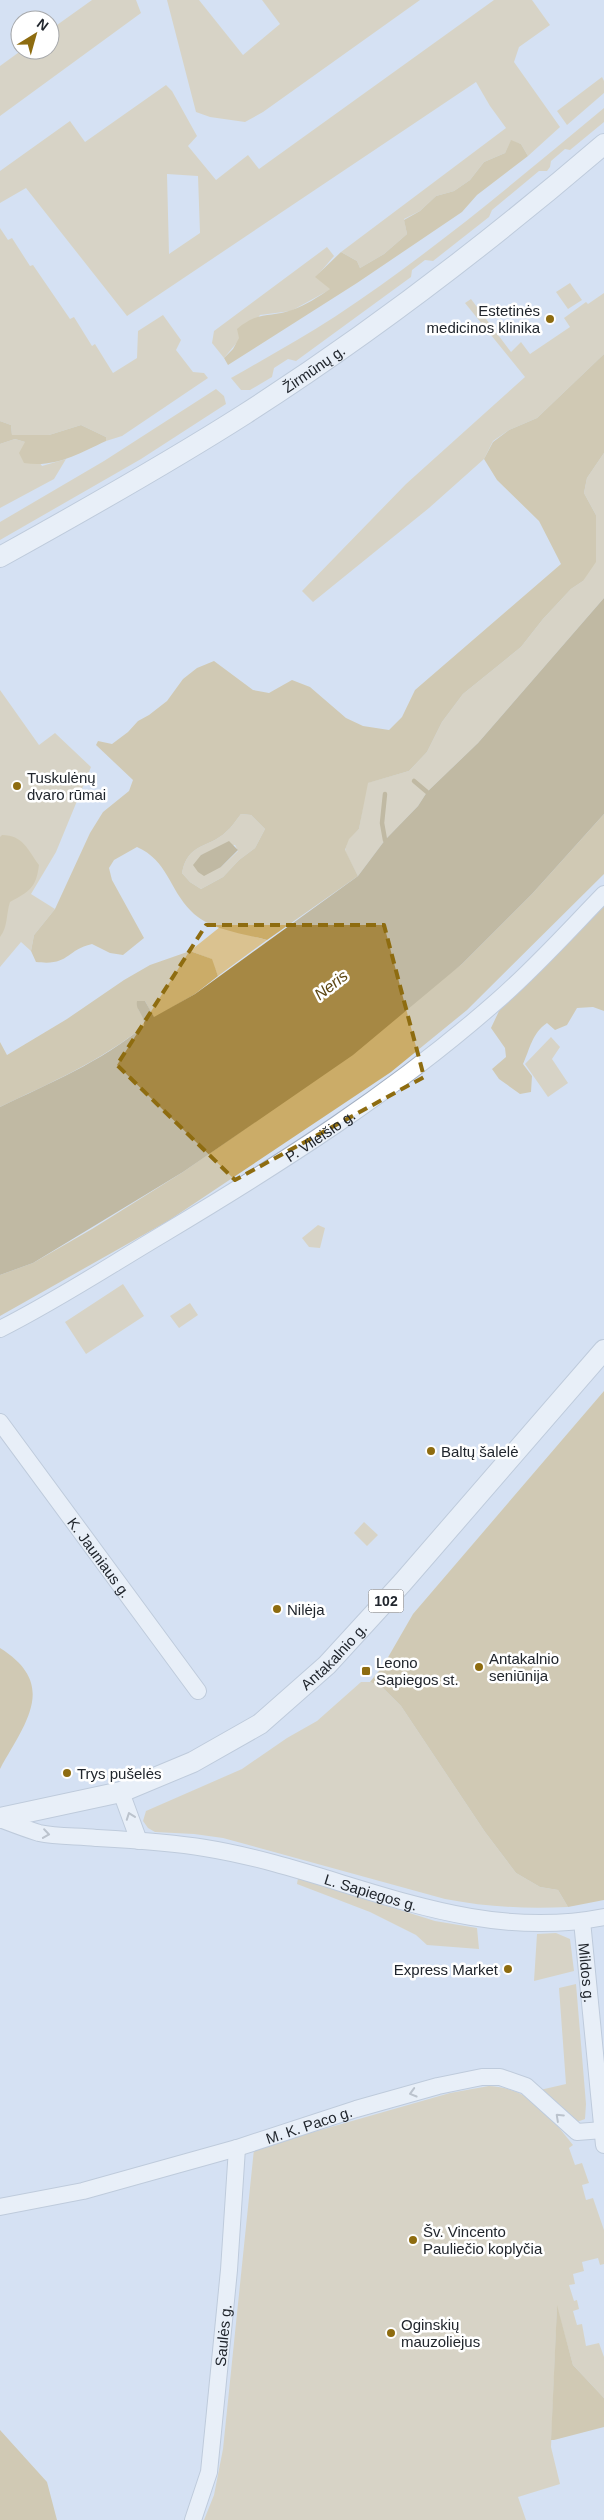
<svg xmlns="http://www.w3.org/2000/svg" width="604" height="2520" viewBox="0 0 604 2520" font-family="Arial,sans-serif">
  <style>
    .green { fill: #dac290; fill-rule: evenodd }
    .forest { fill: #cbac68; fill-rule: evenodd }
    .water { fill: #a68844 }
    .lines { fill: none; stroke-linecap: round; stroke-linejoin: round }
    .stream { stroke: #a68844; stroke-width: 4.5 }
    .minor-casing { stroke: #a3afc1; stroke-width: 18 }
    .major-casing { stroke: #a3afc1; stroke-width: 22 }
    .minor { stroke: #fff; stroke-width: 16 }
    .major { stroke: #fff; stroke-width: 20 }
    .oneway { stroke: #9b9da0 }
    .marked { fill: none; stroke: #8e6c10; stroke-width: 4; stroke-dasharray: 10 6; stroke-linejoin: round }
    .poi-dot { fill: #8e6c10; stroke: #fff; stroke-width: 2 }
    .labels { text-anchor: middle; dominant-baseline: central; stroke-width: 5; stroke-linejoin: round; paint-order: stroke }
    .shield { fill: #fff; stroke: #64676c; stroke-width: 1 }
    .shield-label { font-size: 14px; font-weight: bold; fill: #21262d }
    .poi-label { font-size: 15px; fill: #21262d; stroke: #fff; text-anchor: start }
    .street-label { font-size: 15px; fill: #21262d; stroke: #fff }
    .water-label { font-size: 16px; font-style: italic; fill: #5d4713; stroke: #fff }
  </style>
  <rect width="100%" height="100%" fill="#d5e1f3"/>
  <!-- green -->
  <path class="green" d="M92,0H136L141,13L0,116V66L22,50H50V30Z
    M167,0H199L243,55L280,24L262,0H420L263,112L245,122L210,117L196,112Z
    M494,0H532L550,25L519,47L514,62L560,127L528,156L521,144L511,141L505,153L484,162L470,180L454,191L436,196L420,211L404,219L407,234L384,254L360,268L357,261L341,252L506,128L490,106L476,82L127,316L26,188L0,203V171L70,121L85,142L166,85L172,91L197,136L188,146L216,180L248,155L259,169ZM167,174L198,176L200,233L169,254Z
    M602,77L604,81V93L567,125L557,111Z
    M604,108V122L570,150L565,149L551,161L550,167L547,171H539L492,210L489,217L433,261L425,260L412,270L411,277L296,361L288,359L274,368L272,377L250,390H241L231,378C266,358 302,338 336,316C430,254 517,180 604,108Z
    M0,228L8,240L12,238L30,266L33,265L70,319L74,317L92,346L95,344L113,373L137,358L138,331L163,315L181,340L176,350L193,372L204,373L208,378L122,436L106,441V437L81,425L49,435H12L11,425L0,421Z
    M327,247L334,256L316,277L331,289L291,311L260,315L224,358L212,343L214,331Z
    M570,283L582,300L568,309L556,292Z
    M604,293V354L537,418L509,430L493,441L484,459L429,508L313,602L302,591L406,484L525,377L465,303L471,299L511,352L521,342L530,354L570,327L564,318L586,302L588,304Z
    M216,389L224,396L226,404L141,459L0,540V522L104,461Z
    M15,439L25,442L42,466L66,459L54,479L0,508V444Z
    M604,453V598L478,743L427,792L418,806L385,840L358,876L345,851L348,839L359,829L367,783L409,771L427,752L442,722L463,694L521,647L543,619L571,589L583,581L596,515L584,493L587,478Z
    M0,690L39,745L55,733L91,767L56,852L31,894L55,909L34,935L31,951L21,942L0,967Z
    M241,814L251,815L265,829L255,848L239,860L223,877L201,889L190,882L182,873C188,842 208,849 226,832C232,827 236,820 241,814ZM235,845L238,851L221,867L201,855Z
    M220,927L267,940L218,976L211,959L190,951Z
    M551,1037L560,1047L552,1059L568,1083L548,1097L525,1064Z
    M318,1225L325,1228L320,1248L309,1247L302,1238Z
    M123,1284L144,1316L86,1354L65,1322Z
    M190,1303L198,1315L179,1328L170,1316Z
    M364,1522L378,1535L367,1546L354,1533Z
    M361,1682H370L382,1687L401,1706L485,1832L516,1873L540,1887L558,1890L568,1907C526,1909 486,1907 445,1899L223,1838L194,1834L155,1832L148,1828L143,1821L146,1811L242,1769L287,1738L317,1721Z
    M298,1878L435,1921L477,1928L479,1949L427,1945L416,1935L370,1912L297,1884Z
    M556,1933L570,1939L574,1971L534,1981L537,1934Z
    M576,1984L586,2104L585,2119L577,2122L540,2090L566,2084L559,1988Z
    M489,2086C530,2088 549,2115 573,2145L569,2148L575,2165L582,2163L589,2183L582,2185L586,2200L593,2198L604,2230V2264L600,2265L598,2258L582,2262L584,2271L573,2274L575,2284L569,2285L574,2301L577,2300L579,2309L573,2311L577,2325L582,2324L586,2346L599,2343L604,2357V2398L573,2365L557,2307L551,2447L560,2484L518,2497L526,2520H204L214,2495L223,2449L254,2149L450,2093Z"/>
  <!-- forest -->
  <path class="forest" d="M511,140L521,144L528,156L477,195L462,212L357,283L228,365L224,358L233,349L239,338L237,329C259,310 270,318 292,310C306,305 318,297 330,289L315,277L341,252L357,261L360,268L384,254L407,234L404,220L420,211L436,196L454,191L470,180L484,162L505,153Z
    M604,354V453L587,478L584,493L596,515V562L583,581L571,589L543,619L521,647L463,694L442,722L427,752L409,771L368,783L359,829L349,839L345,850L358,876L267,940C242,933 209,930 191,911C169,889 168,861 137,847L114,860L109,868L112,880L144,938L123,955L110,953L92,944C64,951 70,966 36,962L31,951L34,935L55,909L90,833L103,812L129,791L133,780L96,745L98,741L112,744L128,732L138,721L149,715L167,701L183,679L197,668L214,661L253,690L269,693L292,680L310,687L346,718L363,726L389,730L402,717L415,690L561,564L539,521L497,480L484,459L493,442L509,430L537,418ZM241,814L251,815L265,829L255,848L239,860L223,877L201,889L190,882L182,873C188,842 208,849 226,832C232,827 236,820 241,814Z
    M0,421L11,425L12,435H49L81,425L106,437V441C78,454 55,468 24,463L19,453L25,442L15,439L0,444Z
    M604,814V874L467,1010L391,1072L168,1221L0,1316V1275L33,1263L92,1229L183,1172L256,1121L462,964L532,894Z
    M2,835C23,835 28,850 39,865C36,888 30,891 10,902C6,914 8,927 0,937V837Z
    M604,903V1011L593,1007L577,1008L567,1025L555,1030L547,1023C532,1033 530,1049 523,1064L532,1076L531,1092L520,1094L499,1079L492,1069L506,1057L505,1048L491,1028L499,1011Z
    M190,951L212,959L218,976L195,994L154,1018L145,1001L138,1009L144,1018V1026C101,1061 50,1083 0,1107V1042L7,1055L67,1019L124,980L150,965Z
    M604,1391V1900L568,1907L558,1890L540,1887L516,1873L485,1832L401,1706L382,1687L370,1682L383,1666L413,1614Z
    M0,1648C59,1685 25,1723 0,1769Z
    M557,2305L573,2365L604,2398V2427L554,2440H551Z
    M0,2430L47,2482L57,2520H0Z"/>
  <!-- water -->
  <path class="water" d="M604,598V814L532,894L462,964L353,1055L183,1172L33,1263L0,1275V1107C50,1083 101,1062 144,1026C145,1014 135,1011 137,1001H145L154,1017L195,994L358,876L385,840L418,806L427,792L478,743Z
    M229,841L238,850L221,867L204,876L198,872L193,865L201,855Z"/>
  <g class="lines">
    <!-- stream -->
    <path class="stream" d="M414,781L427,792
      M385,794L382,823L385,840"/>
    <!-- minor casing -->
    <g class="minor-casing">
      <g id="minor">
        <path id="s1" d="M0,1329C56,1301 109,1266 163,1234C280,1164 395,1091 497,1001C535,968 569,930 604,894"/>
        <path id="s2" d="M0,1422L198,1691"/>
        <path d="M121,1792L139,1841"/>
        <path id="s3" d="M0,1819C13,1824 26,1829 39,1833C57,1837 78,1836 96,1838C132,1840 169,1842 205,1848C341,1870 463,1945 604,1917"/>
        <path id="s4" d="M582,1921L604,2145"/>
        <path id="s5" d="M0,2207L83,2191L237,2148L356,2109L438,2086L482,2077H500L526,2086L577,2132L603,2130"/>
        <path id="s6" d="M193,2520L209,2472L229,2270L237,2148"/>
      </g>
    </g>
    <!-- major casing -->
    <g class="major-casing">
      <g id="major">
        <path id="s7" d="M0,557C83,511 165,465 245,414C371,333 491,241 604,144"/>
        <path id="s8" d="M0,1818L121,1792L193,1762L260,1724L327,1665L403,1582L604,1350"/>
      </g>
    </g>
    <!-- minor -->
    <use href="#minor" class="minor"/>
    <!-- major -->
    <use href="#major" class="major"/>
  </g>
  <!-- one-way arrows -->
  <defs><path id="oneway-chevron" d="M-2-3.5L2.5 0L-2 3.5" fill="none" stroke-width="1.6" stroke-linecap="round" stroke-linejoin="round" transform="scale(1.25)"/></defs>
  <g class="oneway">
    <use href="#oneway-chevron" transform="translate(130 1816) rotate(-110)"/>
    <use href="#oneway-chevron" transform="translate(46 1834) rotate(8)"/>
    <use href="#oneway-chevron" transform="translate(413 2093) rotate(164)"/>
    <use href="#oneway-chevron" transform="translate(559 2117) rotate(-137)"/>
  </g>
  <!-- marked area -->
  <path d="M0 0H604V2520H0ZM206,925H384L424,1077L235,1180L117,1065Z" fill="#d5e1f3" fill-opacity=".55" fill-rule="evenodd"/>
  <path class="marked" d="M206,925H384L424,1077L235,1180L117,1065Z"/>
  <!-- markers -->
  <g class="poi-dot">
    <circle cx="550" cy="319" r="5"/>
    <circle cx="17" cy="786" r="5"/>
    <circle cx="431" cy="1451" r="5"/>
    <circle cx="277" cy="1609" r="5"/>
    <circle cx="479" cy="1667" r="5"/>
    <rect x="361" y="1666" width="10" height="10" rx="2.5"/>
    <circle cx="67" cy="1773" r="5"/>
    <circle cx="508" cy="1969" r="5"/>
    <circle cx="413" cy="2240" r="5"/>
    <circle cx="391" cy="2333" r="5"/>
  </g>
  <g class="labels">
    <!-- shield labels -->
    <rect class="shield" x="368.5" y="1589.5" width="35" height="23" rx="4"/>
    <g class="shield-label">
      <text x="386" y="1601">102</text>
    </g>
    <!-- poi labels -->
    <g class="poi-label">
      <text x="540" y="310" text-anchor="end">Estetinės<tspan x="540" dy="17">medicinos klinika</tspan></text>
      <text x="27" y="777">Tuskulėnų<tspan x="27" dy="17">dvaro rūmai</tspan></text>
      <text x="441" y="1451">Baltų šalelė</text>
      <text x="287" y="1609">Nilėja</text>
      <text x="489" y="1658">Antakalnio<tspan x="489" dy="17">seniūnija</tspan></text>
      <text x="376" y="1662">Leono<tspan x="376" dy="17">Sapiegos st.</tspan></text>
      <text x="77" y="1773">Trys pušelės</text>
      <text x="498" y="1969" text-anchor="end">Express Market</text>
      <text x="423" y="2231">Šv. Vincento<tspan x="423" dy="17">Pauliečio koplyčia</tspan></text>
      <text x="401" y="2324">Oginskių<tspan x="401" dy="17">mauzoliejus</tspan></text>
    </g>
    <!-- street labels -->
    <g class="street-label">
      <text stroke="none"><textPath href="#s7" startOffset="366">Žirmūnų g.</textPath></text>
      <text stroke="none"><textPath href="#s1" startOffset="374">P. Vileišio g.</textPath></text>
      <text stroke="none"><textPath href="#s2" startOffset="168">K. Jauniaus g.</textPath></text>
      <text stroke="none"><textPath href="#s8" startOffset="379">Antakalnio g.</textPath></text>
      <text stroke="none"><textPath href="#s3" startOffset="380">L. Sapiegos g.</textPath></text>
      <text stroke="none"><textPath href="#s4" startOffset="52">Mildos g.</textPath></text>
      <text stroke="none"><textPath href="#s5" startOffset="320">M. K. Paco g.</textPath></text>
      <text stroke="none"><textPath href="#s6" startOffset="188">Saulės g.</textPath></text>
    </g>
    <!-- water labels -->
    <g class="water-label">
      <text transform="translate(331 985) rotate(-38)">Neris</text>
    </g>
  </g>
  <!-- north arrow -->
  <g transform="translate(35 35) rotate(37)"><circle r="24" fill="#ffffff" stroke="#a6a8ab"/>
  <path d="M0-4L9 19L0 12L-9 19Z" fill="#8e6c10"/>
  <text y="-8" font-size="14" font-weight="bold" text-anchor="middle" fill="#21262d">N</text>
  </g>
</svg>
